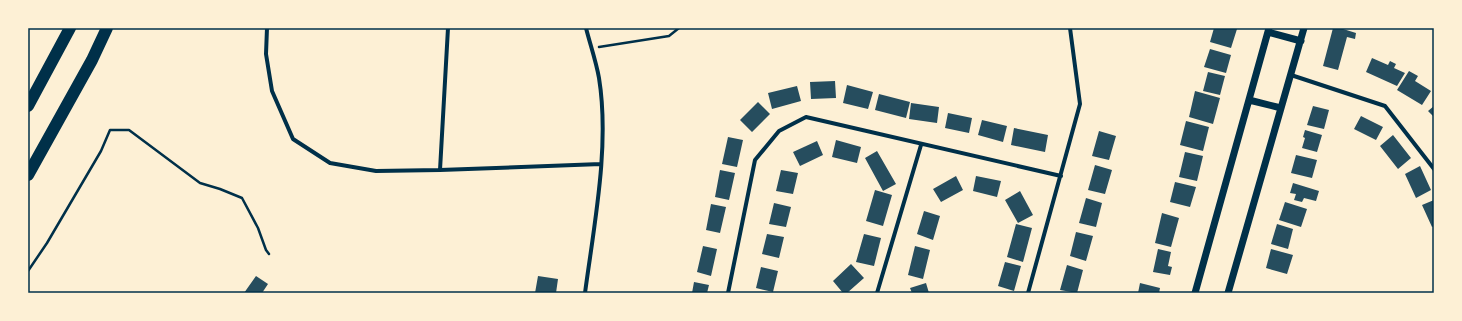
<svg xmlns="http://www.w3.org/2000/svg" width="1462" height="321" viewBox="0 0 1462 321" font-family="'Public Sans',sans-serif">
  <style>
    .building { fill: #264d5e }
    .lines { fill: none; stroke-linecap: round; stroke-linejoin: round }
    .path { stroke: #003049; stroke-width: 2.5 }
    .minor { stroke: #003049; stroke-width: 4 }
    .tertiary { stroke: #003049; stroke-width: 7 }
    .motorway { stroke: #003049; stroke-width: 12 }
    .neatline { fill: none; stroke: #003049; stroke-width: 1.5 }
  </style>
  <rect width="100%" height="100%" fill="#fdf0d5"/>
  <!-- building -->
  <path class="building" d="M1214,28L1237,29L1231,48L1210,42Z
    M1333,28H1340L1356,33L1355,39L1347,37L1338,70L1323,66Z
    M1210,49L1231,55L1226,73L1204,67Z
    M1372,58L1388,65L1390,61L1396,64L1394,68L1405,73L1397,86L1366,72Z
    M1409,71L1418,76L1415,81L1431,91L1422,105L1397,90Z
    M1208,72L1225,76L1220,95L1203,91Z
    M835,81L836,98L811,99L810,82Z
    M847,85L873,92L868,109L843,103Z
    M797,86L801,101L772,109L768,93Z
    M1195,91L1220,98L1213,124L1189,117Z
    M879,94L910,102L906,118L875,110Z
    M758,102L770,114L752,132L740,120Z
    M911,103L939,107L937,123L909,119Z
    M1313,106L1329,110L1324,129L1307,125Z
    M1434,106V117L1428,111Z
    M948,113L972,118L969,133L945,128Z
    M1361,116L1383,127L1376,140L1354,129Z
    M982,120L1007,126L1003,142L978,135Z
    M1186,121L1209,127L1203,151L1180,145Z
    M1014,128L1048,135L1045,152L1011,145Z
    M1305,130L1322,135L1317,152L1302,148L1305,138L1303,137Z
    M1099,131L1116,136L1109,160L1092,156Z
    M1393,135L1411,158L1398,169L1380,146Z
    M728,137L743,140L737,167L722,164Z
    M836,140L861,147L857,163L832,157Z
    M817,141L823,155L800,166L793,152Z
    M877,151L896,184L883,191L865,158Z
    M1185,152L1203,156L1197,181L1179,177Z
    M1296,155L1317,160L1312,178L1291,173Z
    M1095,165L1112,170L1105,194L1088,190Z
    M1420,166L1431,190L1416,198L1405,174Z
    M720,170L735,173L729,200L715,197Z
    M781,170L798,173L793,194L776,191Z
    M956,176L963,190L941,202L933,189Z
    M976,176L1001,181L997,197L973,191Z
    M1175,182L1196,187L1190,207L1170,202Z
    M1293,183L1319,191L1316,201L1304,198L1302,202L1294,200L1296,194L1290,193Z
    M875,190L892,195L883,226L866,221Z
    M1020,191L1033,215L1018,223L1005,200Z
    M1086,198L1102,203L1096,227L1079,223Z
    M1434,200V226L1432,227L1422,205Z
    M1285,202L1307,209L1301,227L1279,220Z
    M774,203L791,207L786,227L769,224Z
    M711,204L726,207L720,233L706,230Z
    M924,211L940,216L933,240L917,234Z
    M1162,213L1179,218L1171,247L1155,243Z
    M1016,224L1032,228L1023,262L1007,257Z
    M1277,224L1293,229L1288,249L1271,244Z
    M1076,232L1093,236L1086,261L1070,256Z
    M767,234L784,237L779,258L762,254Z
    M864,234L881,238L874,266L856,262Z
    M703,246L717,249L711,276L697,272Z
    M915,246L930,250L923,279L908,275Z
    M1158,249L1171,252L1168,266L1172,267L1170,275L1153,272Z
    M1271,249L1293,255L1287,274L1266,268Z
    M1005,262L1021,266L1014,291L998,286Z
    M851,264L864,278L847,293H843L833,281Z
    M1067,265L1083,270L1077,293L1060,290Z
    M761,267L778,271L773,292L756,288Z
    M256,276L268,284L262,293H244Z
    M538,276L558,279L556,293H535Z
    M694,282L709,285L707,293H692Z
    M926,283L929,293H912L910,288Z
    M1140,283L1160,288L1159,293H1138Z"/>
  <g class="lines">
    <!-- path -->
    <path class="path" d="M599,47L669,36L679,28
      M28,271L47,243L101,151L110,130H129L200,183L220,189L242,198L258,228L266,250L269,254"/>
    <!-- minor -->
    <path class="minor" d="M267,28L266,54L272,91L293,139L330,163L376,171L440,170L601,164
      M1291,75L1385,106L1434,169
      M440,170L448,28
      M585,293C594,225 610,146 599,78C596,61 590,44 586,28
      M728,293L755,160L779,131L806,117L1061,176
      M877,293L921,145
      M1028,293L1080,104L1070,28"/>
    <!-- tertiary -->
    <path class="tertiary" d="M1268,32L1301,41
      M1249,100L1281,108
      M1195,293L1269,28
      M1228,293L1304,28"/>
    <!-- motorway -->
    <path class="motorway" d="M28,106L70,28
      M28,175L92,60L107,28"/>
  </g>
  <!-- border -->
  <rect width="1462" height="321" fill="none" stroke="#fdf0d5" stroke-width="58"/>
  <rect x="29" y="29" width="1404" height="263" class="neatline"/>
</svg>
